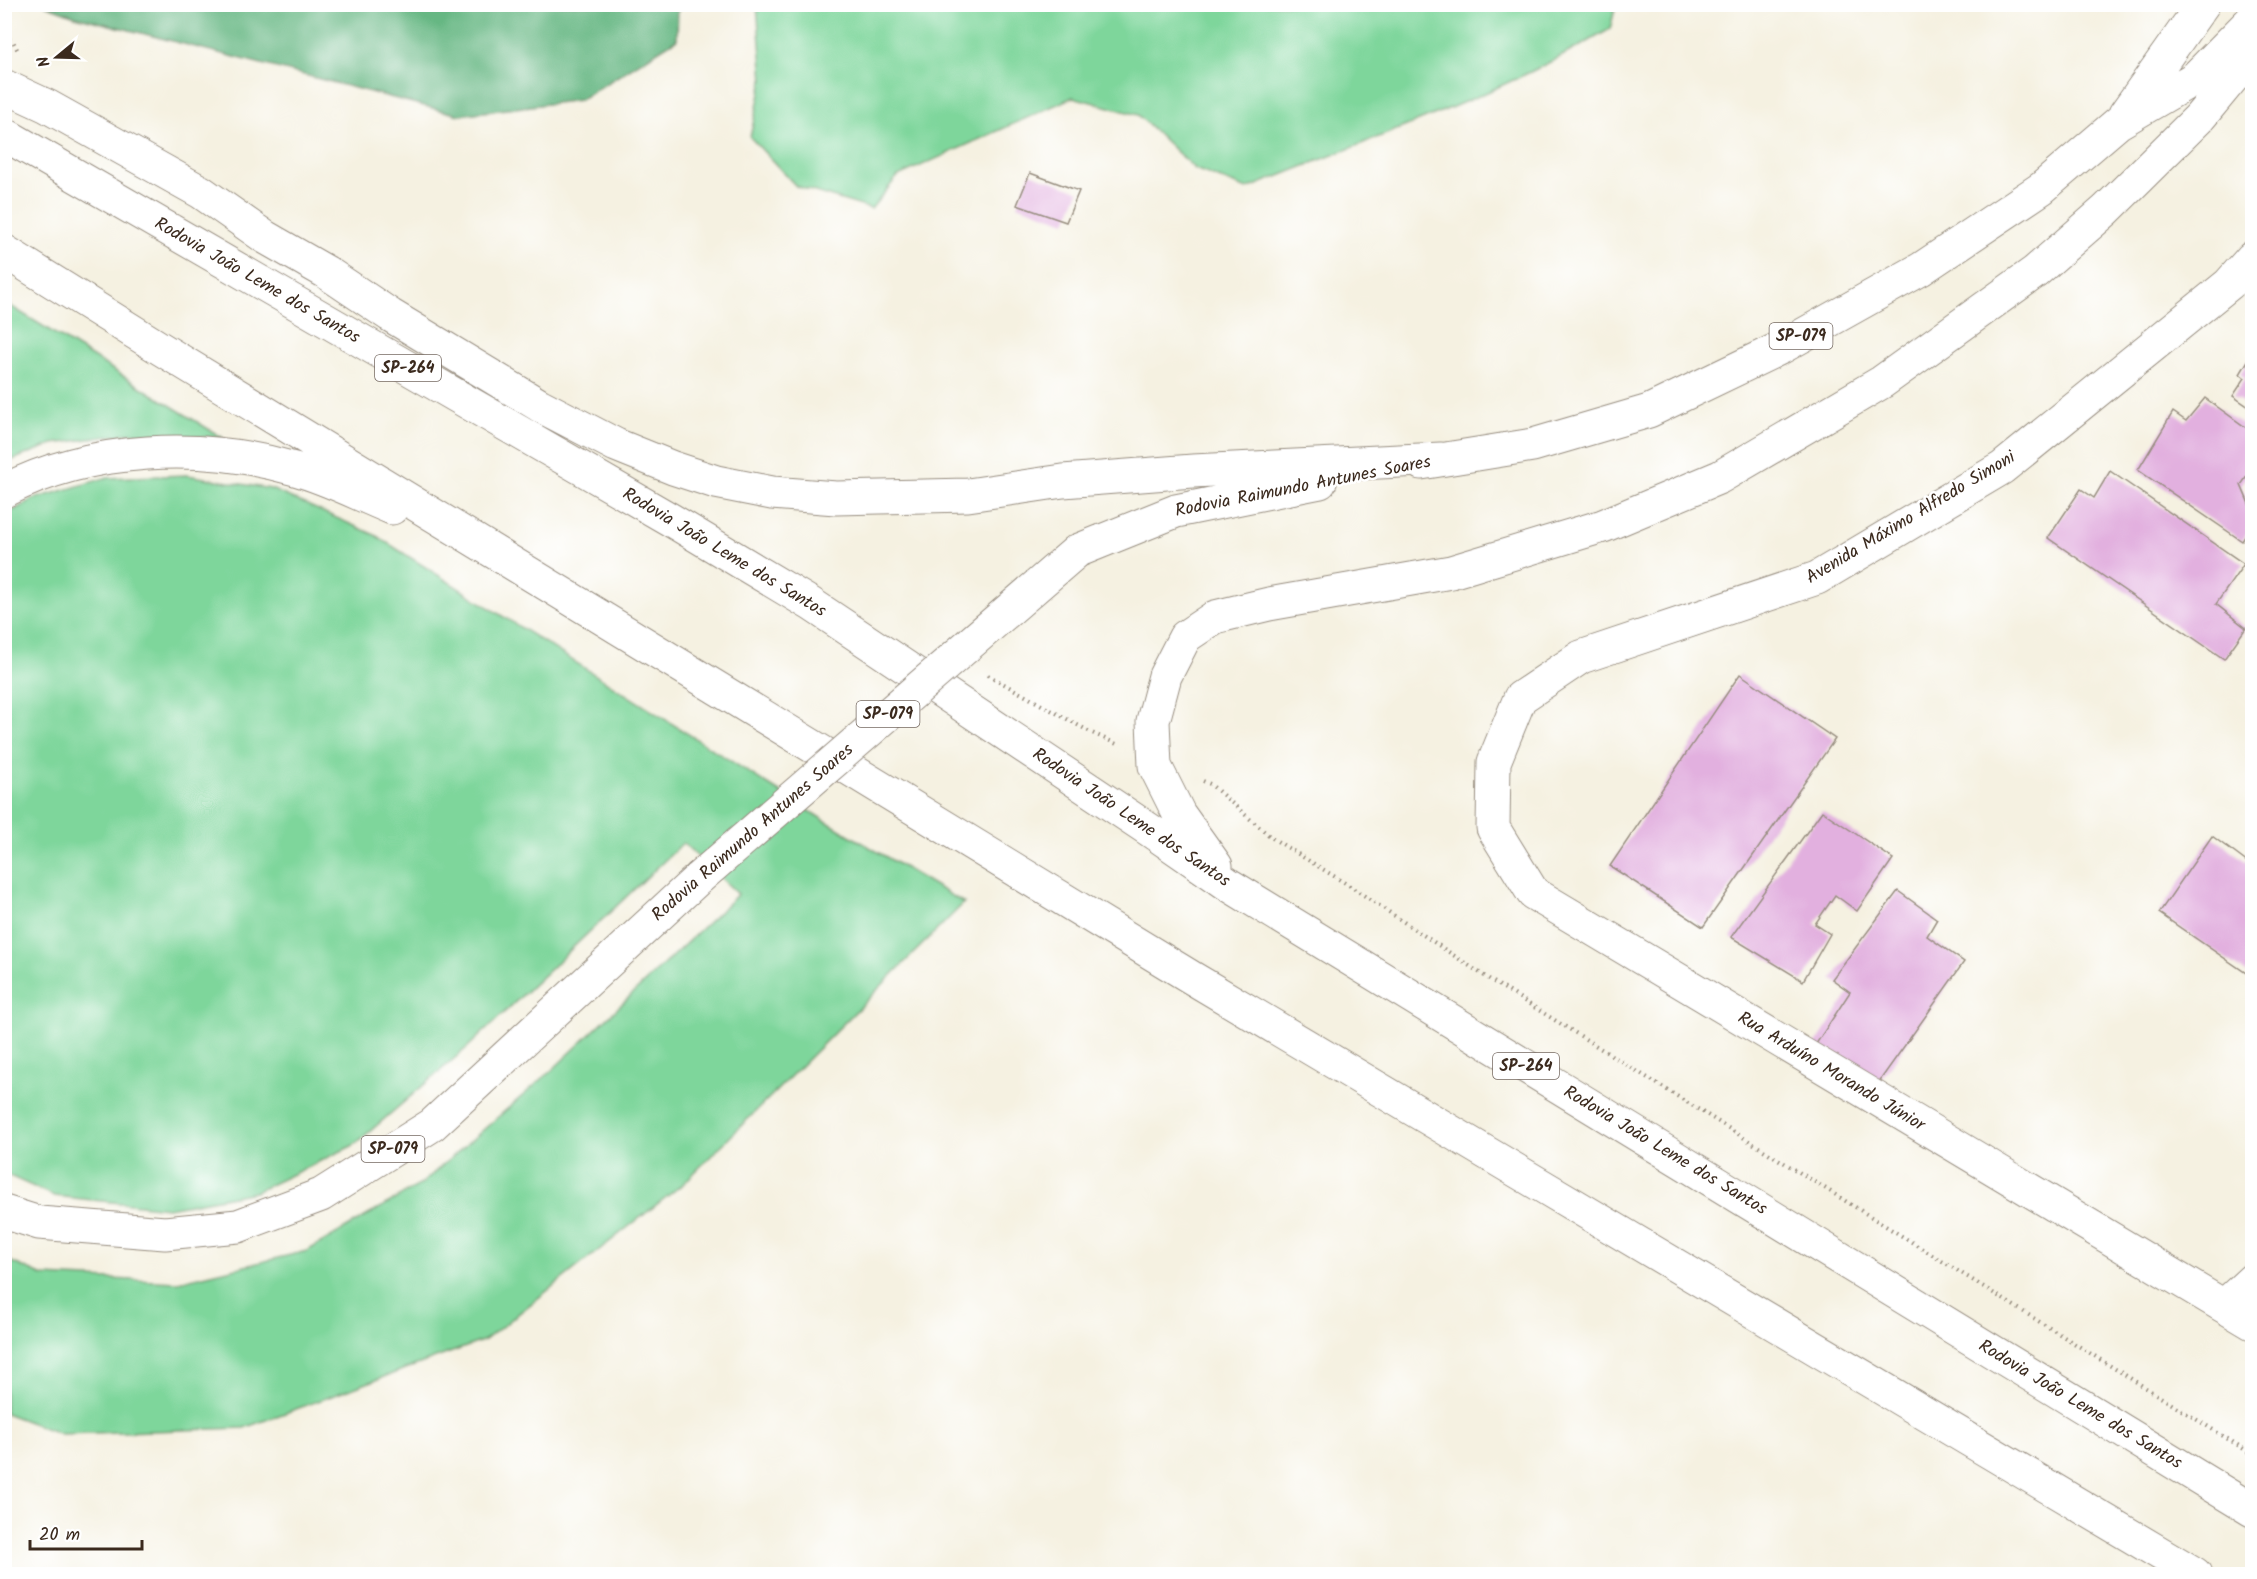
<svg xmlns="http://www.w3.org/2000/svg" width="2257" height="1579" viewBox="0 0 2257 1579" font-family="Kalam,sans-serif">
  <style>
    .green { fill: #7ed69b; stroke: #5c805c; stroke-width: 1.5 }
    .forest { fill: #66b783; stroke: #507050; stroke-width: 1.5 }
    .building { fill: #e2b0df }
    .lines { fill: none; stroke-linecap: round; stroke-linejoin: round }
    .minor-casing { stroke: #988e80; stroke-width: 35 }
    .major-casing { stroke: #988e80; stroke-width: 35 }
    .path { stroke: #988e80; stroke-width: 4; stroke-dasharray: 1.5 4.5; stroke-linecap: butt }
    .minor { stroke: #fff; stroke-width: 33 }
    .major { stroke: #fff; stroke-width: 33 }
    .major-bridge-casing { stroke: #988e80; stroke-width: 35; stroke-linecap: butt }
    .major-bridge { stroke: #fff; stroke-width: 33 }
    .labels { text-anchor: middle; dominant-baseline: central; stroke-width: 5; stroke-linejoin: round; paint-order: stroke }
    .shield { fill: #fff; stroke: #766a62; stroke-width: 1.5 }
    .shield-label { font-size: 16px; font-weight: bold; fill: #3b2a1e }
    .street-label { font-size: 18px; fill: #3b2a1e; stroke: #fff }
  </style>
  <rect width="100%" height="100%" fill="#fff"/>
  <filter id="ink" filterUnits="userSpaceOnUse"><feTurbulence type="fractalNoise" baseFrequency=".0167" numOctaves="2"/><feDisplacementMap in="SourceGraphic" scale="12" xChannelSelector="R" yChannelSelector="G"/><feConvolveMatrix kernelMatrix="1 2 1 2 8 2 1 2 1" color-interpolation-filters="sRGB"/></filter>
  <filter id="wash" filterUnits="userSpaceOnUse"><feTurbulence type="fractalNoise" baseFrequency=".008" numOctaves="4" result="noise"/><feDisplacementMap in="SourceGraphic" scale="24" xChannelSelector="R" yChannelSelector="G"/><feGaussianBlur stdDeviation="1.35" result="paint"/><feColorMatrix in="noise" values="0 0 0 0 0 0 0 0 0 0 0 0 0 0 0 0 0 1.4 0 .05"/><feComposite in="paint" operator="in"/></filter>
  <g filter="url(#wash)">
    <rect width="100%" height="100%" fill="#f5f1e1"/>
    <!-- green -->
    <path class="green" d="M757,5V4L1616,5L1610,29C1497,97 1369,139 1247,189L1195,169L1138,115L1073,97L898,176L871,209L796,186L750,137L763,81Z
      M4,302L223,438L132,433L53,444L5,463Z
      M187,475L271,489L375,535L819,817L964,903L684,1183L485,1340L244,1428L61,1434L5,1413V1259L43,1276L178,1282L307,1251L421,1184L551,1071L738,894L683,843L469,1046L354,1145L255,1192L168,1208L54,1196L5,1174V515L34,499L105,478Z"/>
    <!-- forest -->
    <path class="forest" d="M45,5H678L677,39L580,100L459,115L75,16Z"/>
    <g id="blocks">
      <!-- building -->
      <path class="building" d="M1030,173L1079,191L1066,222L1017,205Z
        M2252,354V409L2233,396L2245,378L2240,374Z
        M2205,398L2252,432V469L2241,485L2252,511V526L2242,541L2138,470L2173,412L2186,421Z
        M2110,471L2244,564L2216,604L2246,628L2224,659L2048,538L2081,489L2094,498Z
        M1740,674L1835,739L1703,927L1610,866Z
        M1822,811L1893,859L1857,911L1835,895L1815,924L1830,934L1803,981L1731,937Z
        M2212,836L2252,866V977L2159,913Z
        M1898,891L1937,919L1927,936L1964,962L1876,1086L1814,1047L1850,992L1832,979Z"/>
    </g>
  </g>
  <g filter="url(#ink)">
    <use href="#blocks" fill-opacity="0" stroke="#988e80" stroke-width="1.5"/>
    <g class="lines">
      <!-- minor casing -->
      <g class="minor-casing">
        <path id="minor" d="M2252,258L2229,284L2002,468L1817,578L1581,657L1520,698L1494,762L1493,828L1533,893L2252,1323
          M2224,1306L2252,1280"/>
      </g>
      <!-- major casing -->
      <g class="major-casing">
        <path id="major" d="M4,86L47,106L201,192L265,237L326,272L390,315L539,405L616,445L673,468L716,482L772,493L836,498L968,495L1063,481L1193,471L1441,459
          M2125,114L2203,4
          M4,134L671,520L811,604L1151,831L1229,885L2252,1510
          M4,251L158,347L1194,979L2195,1574
          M1421,463L1533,445L1649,411L1780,348L1921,269L2042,188L2118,123L2195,78L2252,20
          M4,491C91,446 203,442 295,469C328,478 360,495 392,508
          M1077,551L1176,511L1320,482
          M1216,866L1179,814L1155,766L1153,721L1165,676L1185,637L1215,617L1269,604L1451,572L1603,526L1720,477L1882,382L2035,272L2106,210L2199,118L2252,54
          M4,1212L39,1223L165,1233L238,1226L321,1195L432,1125L699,878"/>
      </g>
      <!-- path -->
      <path class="path" d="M4,36L13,41L19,53
        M988,675L1092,733L1119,745
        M1203,781L1210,784L1272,838L1350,886L1492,981L2252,1454"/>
      <!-- minor -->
      <use href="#minor" class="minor"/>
      <!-- major -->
      <use href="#major" class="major"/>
      <!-- major-bridge casing -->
      <g class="major-bridge-casing">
        <path id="major-bridge" d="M699,878L1077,551"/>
      </g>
      <!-- major-bridge -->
      <use href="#major-bridge" class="major-bridge"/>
    </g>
  </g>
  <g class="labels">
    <!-- shield labels -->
    <g class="shield">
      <rect x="1769.5" y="323" width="63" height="26" rx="4.5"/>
      <rect x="375" y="355" width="66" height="26" rx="4.5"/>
      <rect x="856.5" y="701" width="63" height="26" rx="4.5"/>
      <rect x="1493" y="1053" width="66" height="26" rx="4.5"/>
      <rect x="361.5" y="1136" width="63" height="26" rx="4.5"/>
    </g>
    <g class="shield-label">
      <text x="1801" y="336">SP-079</text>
      <text x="408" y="368">SP-264</text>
      <text x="888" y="714">SP-079</text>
      <text x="1526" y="1066">SP-264</text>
      <text x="393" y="1149">SP-079</text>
    </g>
    <!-- street labels -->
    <g class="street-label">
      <text transform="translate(257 281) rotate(30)">Rodovia João Leme dos Santos</text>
      <text transform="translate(1303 487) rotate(-11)">Rodovia Raimundo Antunes Soares</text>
      <text transform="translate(1911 518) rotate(-31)">Avenida Máximo Alfredo Simoni</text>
      <text transform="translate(724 553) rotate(31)">Rodovia João Leme dos Santos</text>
      <text transform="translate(1131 818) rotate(34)">Rodovia João Leme dos Santos</text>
      <text transform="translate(753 833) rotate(-41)">Rodovia Raimundo Antunes Soares</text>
      <text transform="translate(1831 1072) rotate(31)">Rua Arduíno Morando Júnior</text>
      <text transform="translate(1665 1151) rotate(31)">Rodovia João Leme dos Santos</text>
      <text transform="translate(2080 1405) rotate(31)">Rodovia João Leme dos Santos</text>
    </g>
  </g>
  <!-- margin -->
  <rect width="2257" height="1579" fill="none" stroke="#fff" stroke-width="24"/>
  <!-- north arrow -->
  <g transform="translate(57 57) rotate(251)" stroke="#ffffff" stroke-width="4.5" paint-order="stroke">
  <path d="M0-4.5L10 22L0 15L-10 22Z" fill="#3b2a1e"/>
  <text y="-9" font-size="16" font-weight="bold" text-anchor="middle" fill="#3b2a1e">N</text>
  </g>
  <!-- scale -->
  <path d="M30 1540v9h112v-9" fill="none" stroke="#3b2a1e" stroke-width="3"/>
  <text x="39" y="1540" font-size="18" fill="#3b2a1e" stroke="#ffffff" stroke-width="4.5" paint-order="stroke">20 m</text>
</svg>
